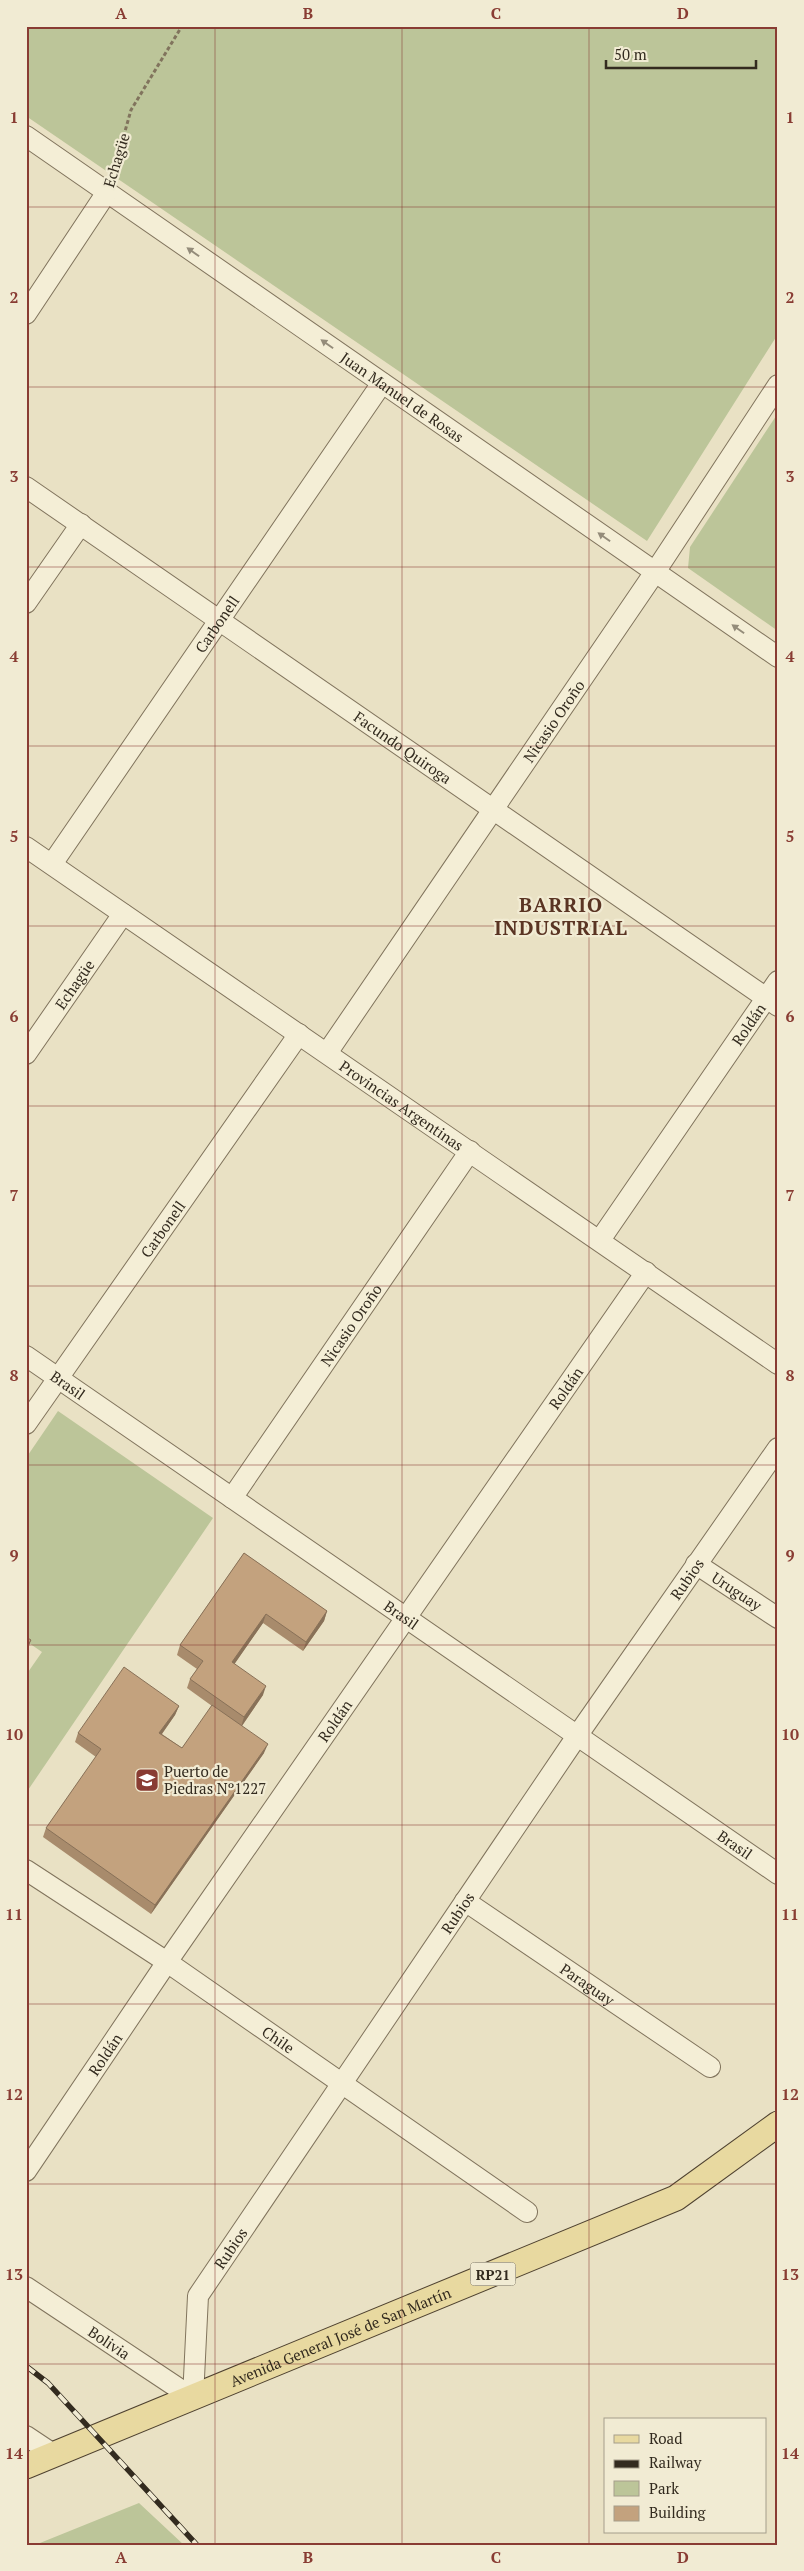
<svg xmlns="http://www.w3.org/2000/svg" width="804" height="2571" viewBox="0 0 804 2571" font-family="'PT Serif',serif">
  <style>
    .green { fill: #bcc599 }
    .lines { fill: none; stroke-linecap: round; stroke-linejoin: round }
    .minor-casing { stroke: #81745d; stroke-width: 22 }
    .major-casing { stroke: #4f4230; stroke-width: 27 }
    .path { stroke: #81745d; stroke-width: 3; stroke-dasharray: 4 2.5; stroke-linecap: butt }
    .minor { stroke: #f4eed6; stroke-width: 20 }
    .major { stroke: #e8d9a0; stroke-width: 25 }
    .rail-casing { stroke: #332b1f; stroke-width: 5.5 }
    .rail { stroke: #f1ebd3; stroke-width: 4; stroke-dasharray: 11; stroke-linecap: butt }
    .wall { fill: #a88b6c }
    .shaded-wall { fill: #887158 }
    .building { fill: #c3a27e; stroke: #887158 }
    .oneway { fill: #948c7a }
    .grid { fill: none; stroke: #893c33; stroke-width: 1; stroke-opacity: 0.55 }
    .labels { text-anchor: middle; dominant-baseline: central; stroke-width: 4.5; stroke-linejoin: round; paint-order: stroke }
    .shield { fill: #f1ebd3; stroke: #6c6555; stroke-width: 1 }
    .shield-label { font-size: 14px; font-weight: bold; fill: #332b1f }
    .street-label { font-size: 15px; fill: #332b1f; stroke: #f1ebd3 }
    .poi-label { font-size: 15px; fill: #332b1f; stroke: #f1ebd3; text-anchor: start }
    .district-label { font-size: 20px; font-weight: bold; letter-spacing: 1px; fill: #5a3423; stroke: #f1ebd3 }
    .neatline { fill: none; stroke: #893c33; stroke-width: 2 }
    .grid-label { font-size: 16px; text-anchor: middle; font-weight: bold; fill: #893c33 }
  </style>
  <rect width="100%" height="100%" fill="#e9e1c4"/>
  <!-- green -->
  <path class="green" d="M26,26H778V334L647,541L26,116Z
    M778,413V631L688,568L690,547Z
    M58,1411L213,1518L26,1793V1675L42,1652L26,1641V1458Z
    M139,2503L184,2545H35Z"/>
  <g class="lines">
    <!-- minor casing -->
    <g class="minor-casing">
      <g id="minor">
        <path id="s1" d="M26,136L778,657"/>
        <path d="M26,314L107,192"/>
        <path id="s2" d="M26,487L778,1006"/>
        <path d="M26,603L81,524"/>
        <path id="s3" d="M26,847L778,1364"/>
        <path id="s4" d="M52,864L382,383"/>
        <path id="s5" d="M327,1053L655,572L778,385"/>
        <path id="s6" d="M26,1054L123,914"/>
        <path id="s7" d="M600,1240L778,981"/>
        <path id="s8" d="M26,1356L778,1874"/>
        <path id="s9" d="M26,1424L299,1034"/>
        <path id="s10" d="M232,1498L470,1151"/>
        <path id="s11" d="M696,1564L778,1618"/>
        <path id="s12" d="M26,1870L167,1962L527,2212"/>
        <path id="s13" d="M465,1901L710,2067"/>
        <path id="s14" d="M26,2171L167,1962L646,1272"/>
        <path id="s15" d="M26,2287L193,2398"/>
        <path id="s16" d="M193,2398L198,2296L577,1736L778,1448"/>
        <path d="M26,2436L53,2454"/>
      </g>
    </g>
    <!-- major casing -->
    <g class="major-casing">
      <g id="major">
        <path id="s17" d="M26,2466L676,2198L778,2124"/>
      </g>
    </g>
    <!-- path -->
    <path class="path" d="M113,174L131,110L182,26"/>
    <!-- minor -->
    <use href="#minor" class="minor"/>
    <!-- major -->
    <use href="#major" class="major"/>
    <!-- rail casing -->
    <g class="rail-casing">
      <path id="rail" d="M26,2366L48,2383L197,2545"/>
    </g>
    <!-- rail -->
    <use href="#rail" class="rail"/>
  </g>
  <!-- wall -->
  <path class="wall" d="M244,1553L327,1611L324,1621L303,1651L263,1623L234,1664L263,1695L242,1726L264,1753L151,1914L43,1837L46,1828L96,1757L75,1742L78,1733L179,1706L175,1715L162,1734L182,1748L212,1706L187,1688L190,1679L197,1669L177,1655L180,1645Z"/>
  <!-- shaded-wall -->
  <path class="shaded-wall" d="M327,1611L324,1621L303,1651L306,1642Z
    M266,1614L263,1623L229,1672L232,1662Z
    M31,1640L27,1652L26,1653V1648Z
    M266,1686L263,1695L241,1727L244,1717Z
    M179,1706L175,1715L156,1742L159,1733Z
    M268,1744L264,1753L151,1914L155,1905Z"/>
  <!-- building -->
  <path class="building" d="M244,1553L327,1611L306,1642L266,1614L232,1662L266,1686L244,1717L190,1679L203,1661L180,1645Z
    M26,1637L31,1640L26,1648Z
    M124,1667L179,1706L159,1733L182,1748L212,1705L268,1744L155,1905L46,1828L101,1749L78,1733Z"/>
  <!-- one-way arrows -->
  <defs><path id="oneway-solid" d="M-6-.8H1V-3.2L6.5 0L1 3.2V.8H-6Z" transform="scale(1.25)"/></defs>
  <g class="oneway">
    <use href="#oneway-solid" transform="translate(193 252) rotate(-145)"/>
    <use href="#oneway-solid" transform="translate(327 344) rotate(-145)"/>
    <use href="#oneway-solid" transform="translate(604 537) rotate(-145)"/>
    <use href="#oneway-solid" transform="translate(738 629) rotate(-145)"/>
  </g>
  <!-- grid -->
  <path class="grid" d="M215,26V2545M402,26V2545M589,26V2545M26,207H778M26,387H778M26,567H778M26,746H778M26,926H778M26,1106H778M26,1286H778M26,1465H778M26,1645H778M26,1825H778M26,2004H778M26,2184H778M26,2364H778"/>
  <!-- icons -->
  <defs>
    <g id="school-square" transform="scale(1.25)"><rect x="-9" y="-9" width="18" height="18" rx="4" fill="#893c33" stroke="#f1ebd3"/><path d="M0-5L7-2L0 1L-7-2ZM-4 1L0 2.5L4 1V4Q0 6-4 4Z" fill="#fff"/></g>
  </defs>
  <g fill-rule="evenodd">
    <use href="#school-square" x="147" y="1780"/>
  </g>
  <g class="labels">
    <!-- shield labels -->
    <rect class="shield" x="470.5" y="2262.5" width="45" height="23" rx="4"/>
    <g class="shield-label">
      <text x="493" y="2274">RP21</text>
    </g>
    <!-- street labels -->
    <g class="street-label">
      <text transform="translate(116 160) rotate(-73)">Echagüe</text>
      <text stroke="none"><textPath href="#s1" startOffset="458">Juan Manuel de Rosas</textPath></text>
      <text stroke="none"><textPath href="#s4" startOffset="291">Carbonell</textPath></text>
      <text stroke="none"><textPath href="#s5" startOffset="402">Nicasio Oroño</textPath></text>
      <text stroke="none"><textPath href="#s2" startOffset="458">Facundo Quiroga</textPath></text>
      <text stroke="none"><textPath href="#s6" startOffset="85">Echagüe</textPath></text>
      <text stroke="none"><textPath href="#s7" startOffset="262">Roldán</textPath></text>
      <text stroke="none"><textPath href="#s3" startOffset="456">Provincias Argentinas</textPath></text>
      <text stroke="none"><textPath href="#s9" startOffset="238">Carbonell</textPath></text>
      <text stroke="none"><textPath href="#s10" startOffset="210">Nicasio Oroño</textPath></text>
      <text stroke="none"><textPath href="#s8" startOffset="51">Brasil</textPath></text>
      <text stroke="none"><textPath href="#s14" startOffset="951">Roldán</textPath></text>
      <text stroke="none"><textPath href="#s16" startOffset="970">Rubios</textPath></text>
      <text stroke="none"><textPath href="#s11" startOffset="49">Uruguay</textPath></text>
      <text stroke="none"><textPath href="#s8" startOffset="456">Brasil</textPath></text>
      <text stroke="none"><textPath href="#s14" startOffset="546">Roldán</textPath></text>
      <text stroke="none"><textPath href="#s8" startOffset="861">Brasil</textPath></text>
      <text stroke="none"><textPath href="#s16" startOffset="565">Rubios</textPath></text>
      <text stroke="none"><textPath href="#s13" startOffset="148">Paraguay</textPath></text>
      <text stroke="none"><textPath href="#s12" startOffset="304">Chile</textPath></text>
      <text stroke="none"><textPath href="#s14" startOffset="141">Roldán</textPath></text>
      <text stroke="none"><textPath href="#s16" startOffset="160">Rubios</textPath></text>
      <text stroke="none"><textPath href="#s17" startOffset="340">Avenida General José de San Martín</textPath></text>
      <text stroke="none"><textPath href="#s15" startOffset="100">Bolivia</textPath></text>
    </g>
    <!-- poi labels -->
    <g class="poi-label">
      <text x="164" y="1771">Puerto de<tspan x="164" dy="17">Piedras Nº1227</tspan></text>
    </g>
    <!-- district labels -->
    <g class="district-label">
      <text x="561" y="904">BARRIO<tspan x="561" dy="23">INDUSTRIAL</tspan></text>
    </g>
  </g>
  <!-- border -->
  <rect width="804" height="2571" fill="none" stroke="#f1ebd3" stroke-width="55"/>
  <!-- legend -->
  <rect x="604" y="2418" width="162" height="115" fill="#f1ebd3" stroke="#a59e8b"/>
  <rect x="614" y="2435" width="25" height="8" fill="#e8d9a0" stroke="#a59e8b"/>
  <text x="649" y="2444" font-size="15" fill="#332b1f">Road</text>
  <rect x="614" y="2460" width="25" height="8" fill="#332b1f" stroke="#a59e8b"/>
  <text x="649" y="2468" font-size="15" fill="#332b1f">Railway</text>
  <rect x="614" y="2481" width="25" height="15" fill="#bcc599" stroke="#a59e8b"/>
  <text x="649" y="2494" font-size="15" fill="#332b1f">Park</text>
  <rect x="614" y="2506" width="25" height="15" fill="#c3a27e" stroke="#a59e8b"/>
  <text x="649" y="2518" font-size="15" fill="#332b1f">Building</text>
  <!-- scale -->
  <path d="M606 60v8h150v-8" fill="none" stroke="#332b1f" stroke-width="2.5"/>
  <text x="614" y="60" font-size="15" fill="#332b1f" stroke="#f1ebd3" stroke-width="4" paint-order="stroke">50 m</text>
  <rect x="28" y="28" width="748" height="2516" class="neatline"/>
  <g class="grid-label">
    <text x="121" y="19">A</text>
    <text x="308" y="19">B</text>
    <text x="496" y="19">C</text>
    <text x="683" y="19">D</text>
    <text x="14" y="123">1</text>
    <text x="790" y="123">1</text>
    <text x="14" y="303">2</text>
    <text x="790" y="303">2</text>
    <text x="14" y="482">3</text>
    <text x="790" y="482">3</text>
    <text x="14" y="662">4</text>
    <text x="790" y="662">4</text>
    <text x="14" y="842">5</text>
    <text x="790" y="842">5</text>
    <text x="14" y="1022">6</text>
    <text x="790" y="1022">6</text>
    <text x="14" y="1201">7</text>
    <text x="790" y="1201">7</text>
    <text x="14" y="1381">8</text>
    <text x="790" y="1381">8</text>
    <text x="14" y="1561">9</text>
    <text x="790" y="1561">9</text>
    <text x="14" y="1740">10</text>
    <text x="790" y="1740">10</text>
    <text x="14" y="1920">11</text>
    <text x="790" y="1920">11</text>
    <text x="14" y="2100">12</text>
    <text x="790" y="2100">12</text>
    <text x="14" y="2280">13</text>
    <text x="790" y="2280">13</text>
    <text x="14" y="2459">14</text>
    <text x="790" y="2459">14</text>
    <text x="121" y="2563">A</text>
    <text x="308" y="2563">B</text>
    <text x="496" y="2563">C</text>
    <text x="683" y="2563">D</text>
  </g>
</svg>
